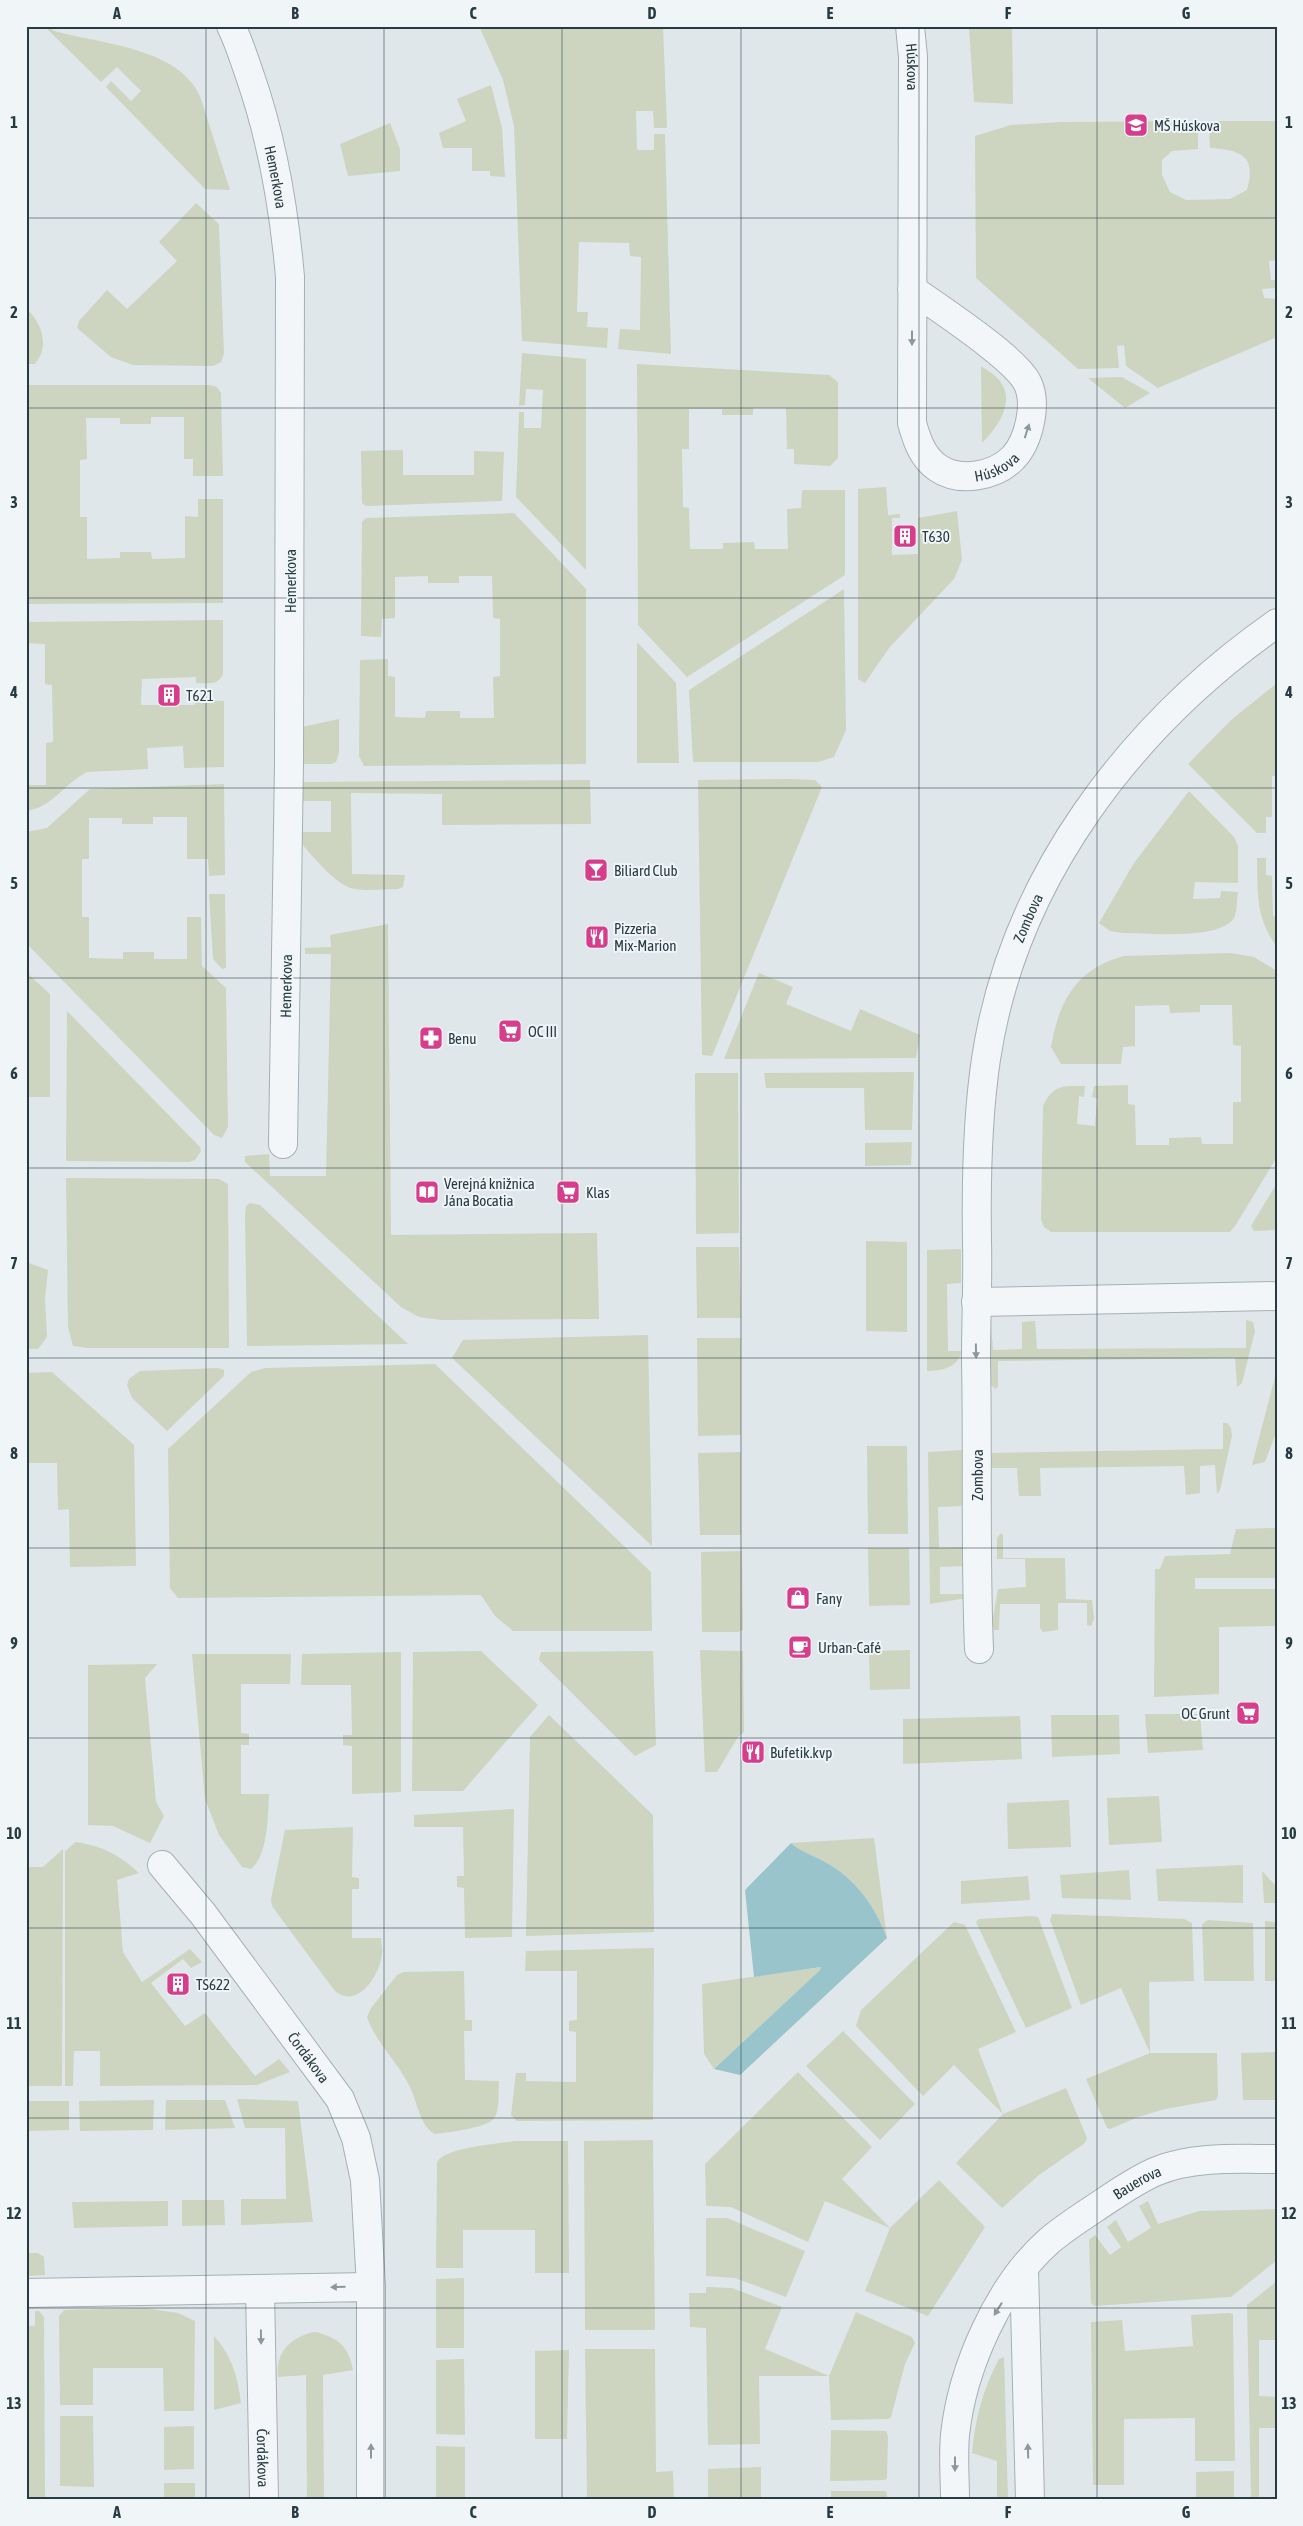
<svg xmlns="http://www.w3.org/2000/svg" width="1303" height="2526" viewBox="0 0 1303 2526" font-family="'Asap Condensed',sans-serif">
  <style>
    .green { fill: #cdd4c0 }
    .water { fill: #99c4cc }
    .lines { fill: none; stroke-linecap: round; stroke-linejoin: round }
    .minor-casing { stroke: #a5b0b4; stroke-width: 30 }
    .minor { stroke: #f3f6f8; stroke-width: 28 }
    .oneway { fill: #8d989d }
    .grid { fill: none; stroke: #273b42; stroke-width: 1; stroke-opacity: 0.55 }
    .labels { text-anchor: middle; dominant-baseline: central; stroke-width: 4; stroke-linejoin: round; paint-order: stroke }
    .street-label { font-size: 15px; fill: #273b42; stroke: #f0f5f7 }
    .poi-label { font-size: 15px; fill: #273b42; stroke: #f0f5f7; text-anchor: start }
    .neatline { fill: none; stroke: #273b42; stroke-width: 2 }
    .grid-label { font-size: 16px; text-anchor: middle; font-weight: bold; fill: #273b42 }
  </style>
  <rect width="100%" height="100%" fill="#e0e7ea"/>
  <!-- green -->
  <path class="green" d="M44,26C50,27 53,31 58,32C103,44 178,48 200,96L230,190L205,189L106,87L111,81L131,101L141,91L117,67L101,82Z
    M479,26H663L667,128H654L653,111H636L637,150H654V134H665L671,354L618,349L620,329L640,330L641,257L630,256L629,243L579,242L577,312H588L587,327L608,328L607,348L522,341L514,126L503,80Z
    M969,26H1012L1013,104L974,102Z
    M491,85L502,128L505,177L490,176V171H472V148H443L439,133L466,121L457,99Z
    M1195,121L1198,126V149L1172,151L1162,160V175L1170,192L1186,200L1230,199L1247,190C1257,155 1240,150 1210,148L1209,126L1213,121H1277V260L1269,261L1271,280H1277V288L1262,289L1264,298L1277,299V337L1158,388L1126,366L1124,345L1117,346L1119,368L1078,369L976,278L975,136L1011,125L1061,122Z
    M390,123L400,149V171L348,176L340,144Z
    M196,203L219,224L224,354L221,362L213,366L133,365L111,357L77,328L79,321L107,290L127,309L177,261L159,242Z
    M26,308C42,323 50,346 35,364H26Z
    M522,353L586,359V570L516,497L519,412H524V428H541L543,390L526,389L525,405L519,406Z
    M637,364L829,375L838,382V458L830,466L794,464V449H787L786,408H753V415H722V409H689V449H682L683,507L689,508L690,549H723V543L754,542L755,549H788L787,509L801,508L802,490H845V575L687,677L638,625Z
    M981,366C986,370 993,373 997,378C1018,398 998,428 982,443Z
    M1122,377L1150,393L1125,408L1088,378Z
    M26,385H210L217,387L221,393L223,476H193V459H184V417H151V424H120V418H86L87,459L80,460V517H87V559L120,558V552H151L152,559L185,558V516L198,517V499H223V603L26,604Z
    M403,450V475H474V451L504,452L502,501L366,506L362,503L361,451Z
    M886,487L888,515L900,514V518H892V555L918,554V518L957,511L962,560L954,579L889,648L865,683L858,679V489Z
    M514,513L586,589V764L364,766L359,756L360,660L388,659V676L395,677V717L425,718L426,711H460V718H494L493,677L500,676V619L493,618L492,576H459V583H428V576L395,577V618L382,619L381,637L361,636L362,522L366,518Z
    M844,589L846,730L834,757L818,762H693L689,690Z
    M223,620V674C218,686 207,683 196,683V677L142,679L141,705H195V700L224,701V767L184,768L183,746L147,748L148,769L87,772C64,784 53,807 26,811V785H46V743L53,742L52,685L45,684V644L26,643V622Z
    M637,642L676,683L679,763H637Z
    M1277,683V776H1272V817H1266V833H1257L1188,764L1231,720Z
    M339,719V753L336,762L331,764H301L302,727Z
    M789,779L815,780L822,787L712,1056L702,1055L698,780Z
    M590,780L591,824L442,825V794L351,793L352,874L405,875L403,887L398,889C384,889 369,891 355,889C337,887 312,855 299,841L300,832H331V801H301V782Z
    M224,784L225,875L209,876L208,859H187V817H153V824H122V818H89V859H82V917H89V958L123,959V952H154V959H187V917H201L202,966L226,988L228,1127L222,1138L214,1135L26,943V832L47,828L90,789Z
    M1189,791L1234,837L1238,846V883L1195,882L1193,899L1220,898L1221,891L1238,892C1237,899 1237,909 1235,916C1224,941 1147,933 1123,933L1110,931L1099,923L1134,863Z
    M1257,858H1266V875L1272,876L1273,916H1277V947C1255,916 1258,894 1257,858Z
    M209,894H225L226,968L222,969L213,959Z
    M388,924L391,1235L597,1233L599,1319L441,1320L419,1317L401,1307L245,1162V1156L269,1154L270,1176H326L331,954H305V948L331,947L330,935Z
    M1230,953L1254,957L1277,971V1157L1235,1226L1230,1232H1051L1044,1227L1041,1219L1043,1106C1053,1084 1063,1086 1085,1086L1084,1097L1079,1096L1077,1124L1095,1126L1097,1098L1092,1097L1094,1086L1128,1085V1104L1135,1105L1136,1145H1169V1138L1201,1137L1202,1144H1233V1102H1241V1046L1233,1045L1232,1005H1200V1012L1170,1013L1169,1005L1135,1006V1046L1123,1047L1121,1064H1061L1051,1047C1059,1001 1076,969 1124,956Z
    M26,972L50,994V1097H26Z
    M759,973L793,987L786,1004L851,1031L860,1009L920,1035L916,1058L724,1059Z
    M67,1011L200,1147L201,1151L195,1160L189,1162L66,1161Z
    M914,1072L912,1130H865L864,1088H766L764,1073Z
    M695,1073H738L739,1233L696,1234Z
    M912,1142L911,1165L865,1166V1143Z
    M66,1178L219,1179L228,1184L229,1348H88L73,1346L68,1327Z
    M1277,1183V1230L1254,1231L1251,1226Z
    M250,1203L260,1205L408,1344L247,1346L245,1215L246,1206Z
    M866,1241L907,1242V1332L866,1331Z
    M696,1247H739L741,1318H697Z
    M961,1249V1283L947,1284L948,1351H962C958,1367 943,1371 927,1371V1250Z
    M26,1262L48,1270L45,1299L47,1337L38,1349H26Z
    M1246,1320L1253,1322L1255,1331L1242,1383L1237,1387L1235,1358L998,1361V1386L996,1389L988,1383L991,1324L993,1350L1022,1349V1322L1035,1321L1037,1349L1246,1348Z
    M648,1335L652,1546L452,1358L463,1340Z
    M741,1338V1435L698,1436L697,1338Z
    M435,1364L651,1572L652,1631H513L495,1616L481,1595L178,1598L170,1588L168,1449L251,1372L265,1368Z
    M218,1368L224,1370V1376L167,1431L132,1398L127,1385L129,1379L140,1371Z
    M1277,1369V1430L1265,1462L1252,1465Z
    M52,1372L134,1445L136,1566L70,1567L69,1509L58,1510L57,1463H26V1373Z
    M1223,1423H1227L1231,1428L1232,1436L1220,1490L1217,1494L1215,1465L1200,1466V1493L1186,1495L1184,1466L1040,1468L1041,1496H1019L1017,1468H989V1453L1223,1449Z
    M867,1446H907L908,1534H868Z
    M963,1450L965,1504L963,1506L938,1507L939,1548L964,1547L966,1566L940,1567V1594H965L967,1598L930,1604L928,1452Z
    M741,1452V1535H700L698,1453Z
    M1277,1528V1578H1195V1589H1277V1626L1219,1627V1694L1154,1697L1155,1569H1160L1165,1556L1230,1554L1236,1529Z
    M1001,1533L1003,1535V1558H1065L1066,1599L1092,1600L1094,1619L1091,1626L1087,1625V1603H1058V1630L1043,1632L1040,1628V1604H1000L999,1630H994L992,1624L998,1589L1026,1587L1025,1559H997V1538Z
    M868,1548H909L910,1605L869,1606Z
    M742,1551L743,1630L738,1632H702L701,1552Z
    M700,1650L743,1651L744,1732L738,1737L717,1772H705Z
    M910,1650V1689L870,1690L869,1651Z
    M481,1651L538,1705L463,1791H412L413,1652Z
    M653,1651L656,1745L635,1756L539,1660L541,1652Z
    M401,1652V1792L352,1794V1746L343,1745V1735H352L351,1685H301L302,1654Z
    M192,1654H291L290,1684H241V1733L249,1734V1745H241V1794H269C268,1815 268,1856 251,1869L242,1867L219,1835L205,1799Z
    M157,1664L145,1678L156,1802L164,1816L150,1843L113,1826L88,1825V1665Z
    M1145,1714H1200L1203,1750L1148,1753Z
    M549,1715L653,1815L654,1932L526,1936L530,1737Z
    M1051,1715H1119L1120,1754L1052,1757Z
    M1020,1716L1022,1759L903,1764V1719Z
    M1159,1796L1162,1842L1109,1845L1107,1798Z
    M1069,1800L1071,1847L1008,1849L1007,1803Z
    M514,1809L512,1937L465,1938L464,1888L457,1887V1876H464L463,1827H414V1815Z
    M353,1827L352,1877L359,1878V1889H352V1938H381C381,1943 383,1949 382,1954C380,1976 356,2011 334,1990L272,1906L271,1899L285,1830Z
    M874,1838L887,1938C875,1906 856,1879 825,1862C815,1856 799,1851 791,1843Z
    M76,1842C102,1846 120,1855 139,1873L117,1880L123,1952L142,1982L190,1949L202,1962L191,1968L183,1959L151,1983L185,2026L205,2013L255,2076L279,2059L290,2072L257,2085L100,2086V2051H74L73,2086H65V1851Z
    M63,1849L62,2086H26V1867H43Z
    M1243,1865V1903L1158,1901L1156,1869Z
    M1129,1870L1131,1900L1062,1898L1060,1875Z
    M1262,1871L1277,1887V1903H1264Z
    M1028,1876L1030,1900L961,1904V1881Z
    M1052,1914L1184,1919L1192,1923L1194,1981L1149,1982L1150,2053H1217L1218,2095L1216,2100L1165,2109L1138,2117L1110,2129L1107,2128L1086,2079L1150,2053L1121,1988L1081,2005L1050,1920Z
    M1030,1916L1038,1917L1072,2008L1026,2028L976,1922L979,1919Z
    M1208,1920L1253,1923L1254,1981H1204L1202,1924Z
    M1265,1921L1277,1922V1981H1265Z
    M954,1922L965,1925L1016,2032L978,2049L1003,2114L1066,2088L1087,2138L1085,2143L1039,2175L1002,2208L956,2163L1003,2114L954,2065L923,2096L856,2026L861,2010Z
    M654,1948L653,2120L517,2121L511,2115L516,2073H526V2081L576,2082V2032L569,2031V2021L577,2020V1971H525L526,1951Z
    M822,1967L820,1970L714,2069L704,2054L702,1984Z
    M464,1971L465,2020H472V2031H464L465,2080L499,2081C498,2092 500,2107 495,2117C490,2128 448,2132 435,2134C420,2127 417,2101 410,2087C398,2062 376,2043 367,2017L371,2008L397,1975L404,1972Z
    M843,2031L915,2104L880,2140L806,2066Z
    M1277,2052V2100H1243L1241,2053Z
    M798,2072L872,2147L842,2179L890,2228L939,2180L985,2227L928,2316L865,2291L890,2228L825,2201L808,2242L731,2207L706,2206L705,2164Z
    M237,2099L298,2101L313,2222L241,2225V2199H286L285,2128H245Z
    M154,2100L153,2130L80,2131L79,2101Z
    M166,2100H225L235,2128L165,2130Z
    M26,2101H69V2130L26,2131Z
    M653,2140L655,2330H585L584,2141Z
    M515,2141H568L569,2273H535V2230H463V2268H436L437,2162C446,2147 497,2144 515,2141Z
    M182,2200H224L225,2225L182,2226Z
    M168,2201V2226L74,2228L72,2202Z
    M1148,2201L1158,2224L1199,2211L1277,2209V2260L1231,2297L1094,2306L1091,2303L1089,2240L1095,2235L1110,2255L1121,2247L1107,2227L1116,2220L1128,2242L1151,2228L1139,2206Z
    M706,2218H727L805,2251L786,2297L735,2278L706,2276Z
    M26,2253H38L44,2257L45,2275L26,2276Z
    M464,2278V2348H436V2279Z
    M1277,2281V2340H1259V2396L1277,2397V2428H1259V2500H1251L1247,2305Z
    M706,2287L732,2288L782,2307L765,2349L829,2376L856,2312L912,2337L915,2343L905,2364L891,2417L888,2419L831,2420L829,2376H759L760,2444L708,2445L706,2328L690,2327L689,2293H706Z
    M145,2308L178,2313L195,2321L194,2411H164L163,2368H93V2405H60L59,2316L64,2310Z
    M35,2311H39L44,2317L45,2500H26V2326H35Z
    M1229,2313L1233,2314V2319L1235,2461H1195V2418L1124,2419V2485H1093L1091,2322L1122,2320L1125,2351L1193,2346L1191,2315Z
    M315,2332C338,2337 349,2347 353,2370L323,2375L324,2500H307L306,2375L278,2377C275,2352 292,2336 315,2332Z
    M214,2336C232,2356 238,2377 241,2403L214,2410Z
    M585,2349H655L656,2472L673,2471L674,2499L587,2497Z
    M569,2350L567,2439H535V2351Z
    M1004,2357L1008,2500H997V2461L972,2453C975,2419 983,2389 999,2359Z
    M464,2359L465,2435L436,2434V2360Z
    M60,2416H93L94,2487L60,2486Z
    M194,2426V2469L164,2470V2427Z
    M831,2430L886,2431L888,2436L887,2478L885,2480L830,2481Z
    M436,2446L465,2447V2500H436Z
    M761,2467V2500H708V2469Z
    M1234,2471V2500H1196V2472Z
    M164,2483H195V2500H164Z
    M831,2491H886L888,2500H831Z"/>
  <!-- water -->
  <path class="water" d="M791,1843C799,1851 815,1856 825,1862C856,1879 875,1906 887,1938L740,2075L714,2069L820,1970L821,1967L754,1977L745,1890Z"/>
  <g class="lines">
    <!-- minor casing -->
    <g class="minor-casing">
      <g id="minor">
        <path id="s1" d="M231,26C239,42 244,59 250,76C273,142 284,208 290,277L289,764L283,1144"/>
        <path id="s2" d="M910,26L913,57L912,423C917,441 923,458 938,468C960,483 995,476 1013,458C1029,441 1038,403 1027,382C1014,357 938,308 912,289"/>
        <path d="M976,1302L1277,1296"/>
        <path id="s3" d="M979,1649C975,1553 978,1456 976,1360C976,1320 978,1280 977,1241C976,1180 977,1119 986,1059C1013,879 1130,726 1277,623"/>
        <path id="s4" d="M162,1865L203,1914L340,2099L356,2138L365,2180L371,2287"/>
        <path d="M1024,2268L1030,2500"/>
        <path id="s5" d="M260,2289L264,2500"/>
        <path d="M26,2293L371,2287V2500"/>
        <path id="s6" d="M955,2500C955,2479 953,2456 955,2435C962,2369 998,2286 1049,2241C1063,2229 1080,2218 1095,2208C1115,2195 1135,2180 1157,2171C1193,2156 1238,2159 1277,2159"/>
      </g>
    </g>
    <!-- minor -->
    <use href="#minor" class="minor"/>
  </g>
  <!-- one-way arrows -->
  <defs><path id="oneway-solid" d="M-6-.8H1V-3.2L6.5 0L1 3.2V.8H-6Z" transform="scale(1.25)"/></defs>
  <g class="oneway">
    <use href="#oneway-solid" transform="translate(912 338) rotate(90)"/>
    <use href="#oneway-solid" transform="translate(1027 431) rotate(-72)"/>
    <use href="#oneway-solid" transform="translate(976 1351) rotate(89)"/>
    <use href="#oneway-solid" transform="translate(338 2287) rotate(179)"/>
    <use href="#oneway-solid" transform="translate(998 2309) rotate(122)"/>
    <use href="#oneway-solid" transform="translate(261 2337) rotate(89)"/>
    <use href="#oneway-solid" transform="translate(371 2451) rotate(-90)"/>
    <use href="#oneway-solid" transform="translate(1028 2451) rotate(-92)"/>
    <use href="#oneway-solid" transform="translate(955 2464) rotate(90)"/>
  </g>
  <!-- grid -->
  <path class="grid" d="M206,26V2500M384,26V2500M562,26V2500M741,26V2500M919,26V2500M1097,26V2500M26,218H1277M26,408H1277M26,598H1277M26,788H1277M26,978H1277M26,1168H1277M26,1358H1277M26,1548H1277M26,1738H1277M26,1928H1277M26,2118H1277M26,2308H1277"/>
  <!-- icons -->
  <defs>
    <g id="school-square" transform="scale(1.25)"><rect x="-9" y="-9" width="18" height="18" rx="4" fill="#d63d8b" stroke="#f0f5f7"/><path d="M0-5L7-2L0 1L-7-2ZM-4 1L0 2.5L4 1V4Q0 6-4 4Z" fill="#fff"/></g>
    <g id="building-square" transform="scale(1.25)"><rect x="-9" y="-9" width="18" height="18" rx="4" fill="#d63d8b" stroke="#f0f5f7"/><path d="M-4-6H4V6H1V3H-1V6H-4ZM-2.5-4.3h1.7v1.8h-1.7ZM.8-4.3h1.7v1.8H.8ZM-2.5-1h1.7V.8h-1.7ZM.8-1h1.7V.8H.8Z" fill="#fff"/></g>
    <g id="bar-square" transform="scale(1.25)"><rect x="-9" y="-9" width="18" height="18" rx="4" fill="#d63d8b" stroke="#f0f5f7"/><path d="M-6-5H6L.8 .8V4.5H3.5V6h-7V4.5H-.8V.8Z" fill="#fff"/></g>
    <g id="restaurant-square" transform="scale(1.25)"><rect x="-9" y="-9" width="18" height="18" rx="4" fill="#d63d8b" stroke="#f0f5f7"/><path d="M-5-6h1v4h1v-4h1v4h1v-4h1v5L-1.5 .5V6h-2V.5L-5-1ZM5-6V6H3V1.5H1.5Q1.5-4 5-6Z" fill="#fff"/></g>
    <g id="supermarket-square" transform="scale(1.25)"><rect x="-9" y="-9" width="18" height="18" rx="4" fill="#d63d8b" stroke="#f0f5f7"/><path d="M-6-5.5h2.5l.6 2H6L4.5 2H-2.5L-4.4-4H-6ZM-1.5 3.2a1.3 1.3 0 1 0 .1 0ZM3 3.2a1.3 1.3 0 1 0 .1 0Z" fill="#fff"/></g>
    <g id="pharmacy-square" transform="scale(1.25)"><rect x="-9" y="-9" width="18" height="18" rx="4" fill="#d63d8b" stroke="#f0f5f7"/><path d="M-2-6h4v4h4v4h-4v4h-4v-4h-4v-4h4Z" fill="#fff"/></g>
    <g id="library-square" transform="scale(1.25)"><rect x="-9" y="-9" width="18" height="18" rx="4" fill="#d63d8b" stroke="#f0f5f7"/><path d="M-6-4Q-3-5.5-.7-3.5V5Q-3 3-6 4ZM6-4Q3-5.5 .7-3.5V5Q3 3 6 4Z" fill="#fff"/></g>
    <g id="shop-square" transform="scale(1.25)"><rect x="-9" y="-9" width="18" height="18" rx="4" fill="#d63d8b" stroke="#f0f5f7"/><path d="M-5-2.5h2.3a2.7 3.5 0 0 1 5.4 0H5L5.5 6h-11ZM-1.5-2.5h3a1.5 2.3 0 0 0-3 0Z" fill="#fff"/></g>
    <g id="cafe-square" transform="scale(1.25)"><rect x="-9" y="-9" width="18" height="18" rx="4" fill="#d63d8b" stroke="#f0f5f7"/><path d="M-5.5-4.5H6V0H3Q3 3.5 0 3.5H-2.5Q-5.5 3.5-5.5 0ZM3-3.2v2h1.7v-2ZM-6 4.5H4V6H-6Z" fill="#fff"/></g>
  </defs>
  <g fill-rule="evenodd">
    <use href="#school-square" x="1136" y="125"/>
    <use href="#building-square" x="905" y="536"/>
    <use href="#building-square" x="169" y="695"/>
    <use href="#bar-square" x="596" y="870"/>
    <use href="#restaurant-square" x="597" y="937"/>
    <use href="#supermarket-square" x="510" y="1031"/>
    <use href="#pharmacy-square" x="431" y="1038"/>
    <use href="#library-square" x="427" y="1192"/>
    <use href="#supermarket-square" x="568" y="1192"/>
    <use href="#shop-square" x="798" y="1598"/>
    <use href="#cafe-square" x="800" y="1647"/>
    <use href="#supermarket-square" x="1248" y="1713"/>
    <use href="#restaurant-square" x="753" y="1752"/>
    <use href="#building-square" x="178" y="1984"/>
  </g>
  <g class="labels">
    <!-- street labels -->
    <g class="street-label">
      <text stroke="none"><textPath href="#s2" startOffset="41">Húskova</textPath></text>
      <text stroke="none"><textPath href="#s1" startOffset="158">Hemerkova</textPath></text>
      <text stroke="none"><textPath href="#s2" startOffset="512">Húskova</textPath></text>
      <text transform="translate(290 581) rotate(-90)">Hemerkova</text>
      <text stroke="none"><textPath href="#s3" startOffset="738">Zombova</textPath></text>
      <text transform="translate(286 986) rotate(-89)">Hemerkova</text>
      <text stroke="none"><textPath href="#s3" startOffset="174">Zombova</textPath></text>
      <text stroke="none"><textPath href="#s4" startOffset="242">Čordákova</textPath></text>
      <text stroke="none"><textPath href="#s6" startOffset="391">Bauerova</textPath></text>
      <text stroke="none"><textPath href="#s5" startOffset="169">Čordákova</textPath></text>
    </g>
    <!-- poi labels -->
    <g class="poi-label">
      <text x="1154" y="125">MŠ Húskova</text>
      <text x="922" y="536">T630</text>
      <text x="186" y="695">T621</text>
      <text x="614" y="870">Biliard Club</text>
      <text x="614" y="928">Pizzeria<tspan x="614" dy="17">Mix-Marion</tspan></text>
      <text x="528" y="1031">OC III</text>
      <text x="448" y="1038">Benu</text>
      <text x="444" y="1183">Verejná knižnica<tspan x="444" dy="17">Jána Bocatia</tspan></text>
      <text x="586" y="1192">Klas</text>
      <text x="816" y="1598">Fany</text>
      <text x="818" y="1647">Urban-Café</text>
      <text x="1230" y="1713" text-anchor="end">OC Grunt</text>
      <text x="770" y="1752">Bufetik.kvp</text>
      <text x="196" y="1984">TS622</text>
    </g>
  </g>
  <!-- border -->
  <rect width="1303" height="2526" fill="none" stroke="#f0f5f7" stroke-width="55"/>
  <rect x="28" y="28" width="1248" height="2470" class="neatline"/>
  <g class="grid-label">
    <text x="117" y="19">A</text>
    <text x="295" y="19">B</text>
    <text x="473" y="19">C</text>
    <text x="652" y="19">D</text>
    <text x="830" y="19">E</text>
    <text x="1008" y="19">F</text>
    <text x="1186" y="19">G</text>
    <text x="14" y="128">1</text>
    <text x="1289" y="128">1</text>
    <text x="14" y="318">2</text>
    <text x="1289" y="318">2</text>
    <text x="14" y="508">3</text>
    <text x="1289" y="508">3</text>
    <text x="14" y="698">4</text>
    <text x="1289" y="698">4</text>
    <text x="14" y="889">5</text>
    <text x="1289" y="889">5</text>
    <text x="14" y="1079">6</text>
    <text x="1289" y="1079">6</text>
    <text x="14" y="1269">7</text>
    <text x="1289" y="1269">7</text>
    <text x="14" y="1459">8</text>
    <text x="1289" y="1459">8</text>
    <text x="14" y="1649">9</text>
    <text x="1289" y="1649">9</text>
    <text x="14" y="1839">10</text>
    <text x="1289" y="1839">10</text>
    <text x="14" y="2029">11</text>
    <text x="1289" y="2029">11</text>
    <text x="14" y="2219">12</text>
    <text x="1289" y="2219">12</text>
    <text x="14" y="2409">13</text>
    <text x="1289" y="2409">13</text>
    <text x="117" y="2518">A</text>
    <text x="295" y="2518">B</text>
    <text x="473" y="2518">C</text>
    <text x="652" y="2518">D</text>
    <text x="830" y="2518">E</text>
    <text x="1008" y="2518">F</text>
    <text x="1186" y="2518">G</text>
  </g>
</svg>
